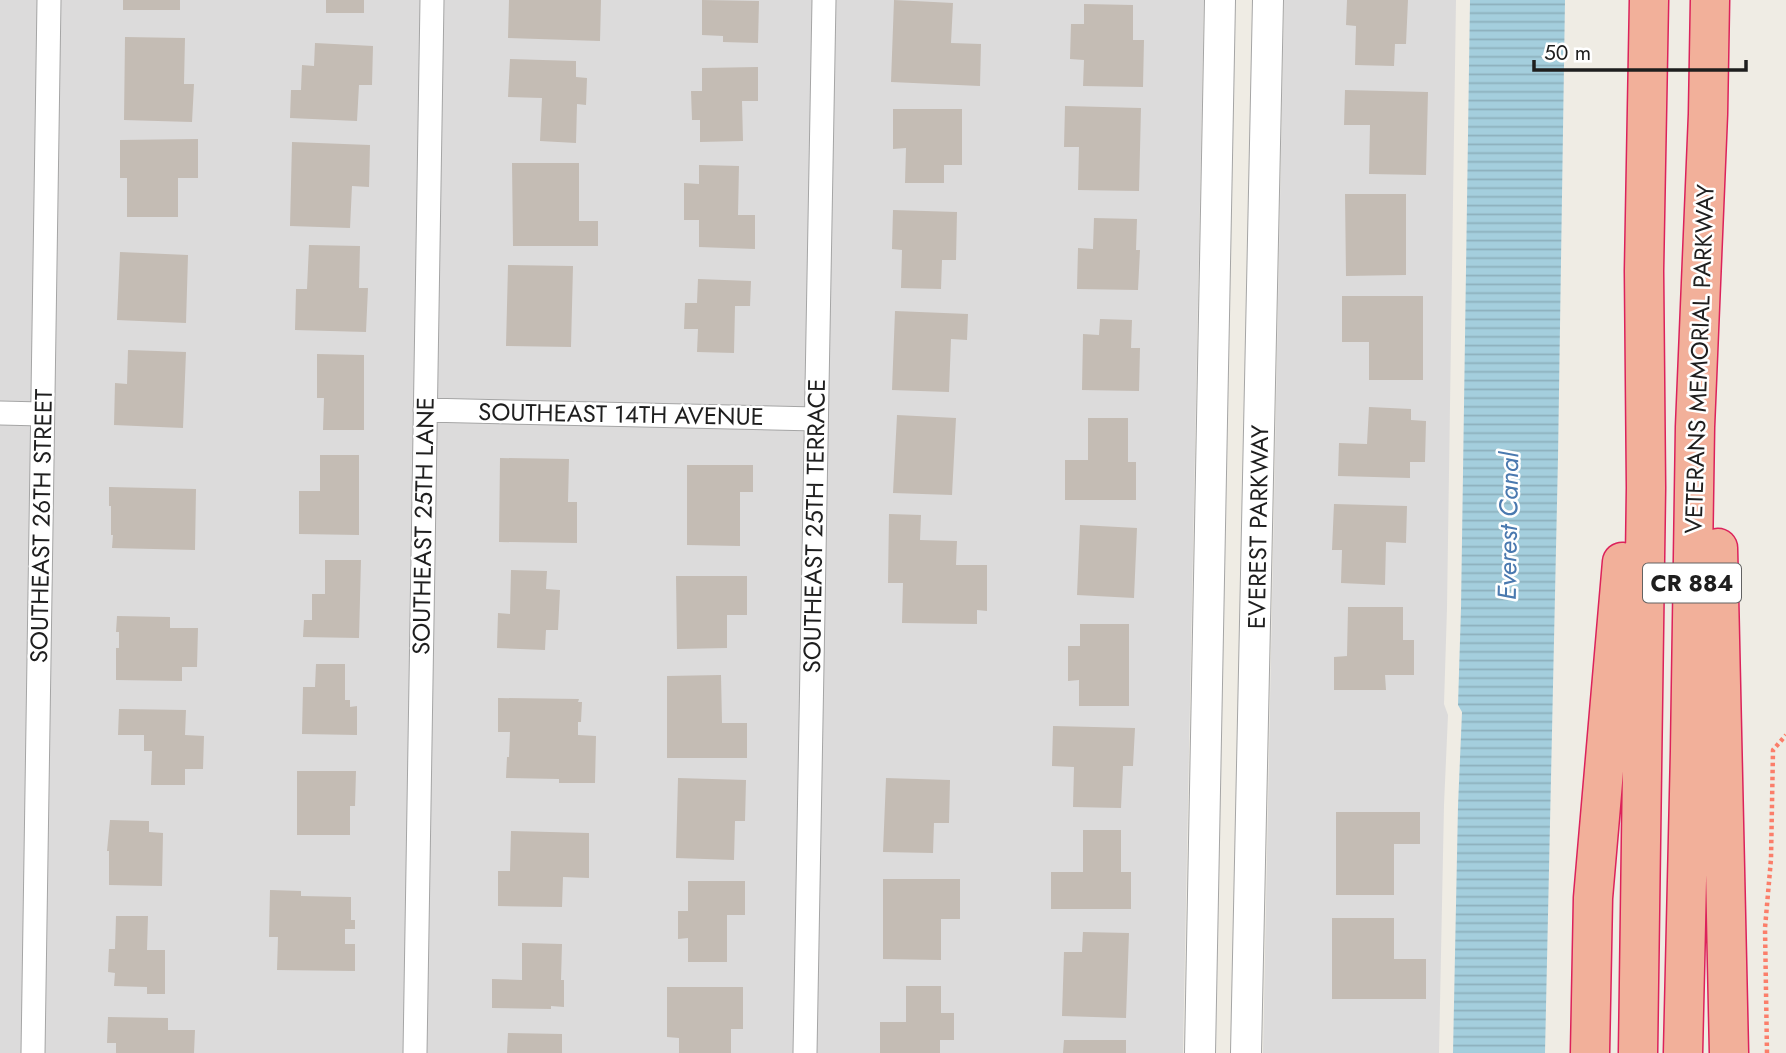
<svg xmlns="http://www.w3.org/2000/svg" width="1786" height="1053" viewBox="0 0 1786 1053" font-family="Jost,sans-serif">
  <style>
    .residential { fill: #dcdbdb }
    .water { fill: url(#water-rules) }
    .building { fill: #c4bcb4 }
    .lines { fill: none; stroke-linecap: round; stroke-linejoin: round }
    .minor-casing { stroke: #a5a5a5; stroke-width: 25 }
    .tertiary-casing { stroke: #a5a5a5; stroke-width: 32 }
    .trunk-casing { stroke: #dc225b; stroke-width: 41 }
    .path { stroke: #fb7e6a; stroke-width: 4.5; stroke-dasharray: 3.5 3.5; stroke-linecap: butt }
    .minor { stroke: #fff; stroke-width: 23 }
    .tertiary { stroke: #fff; stroke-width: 30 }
    .trunk { stroke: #f2b09a; stroke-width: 38 }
    .labels { text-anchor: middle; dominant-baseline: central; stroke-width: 5; stroke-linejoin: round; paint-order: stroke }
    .shield { fill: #fff; stroke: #626262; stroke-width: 2 }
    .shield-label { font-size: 23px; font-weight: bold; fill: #1e1e1e }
    .street-label { font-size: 24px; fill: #1e1e1e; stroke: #fff }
    .water-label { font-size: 26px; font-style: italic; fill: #4a79af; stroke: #fff }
  </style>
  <defs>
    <pattern id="water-rules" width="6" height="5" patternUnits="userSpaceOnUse" patternTransform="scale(1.75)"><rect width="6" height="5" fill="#a4cedd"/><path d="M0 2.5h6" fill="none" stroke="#8db0bd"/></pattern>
  </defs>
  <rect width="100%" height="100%" fill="#efece4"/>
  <!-- residential -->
  <path class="residential" d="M0,0H1204L1183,1053H0Z
    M1284,0H1456L1447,608L1444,704L1448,715L1444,805L1439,1053H1263Z"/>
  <!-- water -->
  <path class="water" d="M1470,0H1565L1558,457L1545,1053H1453L1458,806L1462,712L1458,705L1461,608Z"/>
  <!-- building -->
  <path class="building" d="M123,0H180V10H123Z
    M326,0H364V13H326Z
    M509,0H601L600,41L508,38Z
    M702,0L759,1L758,43L723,42V36L702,35Z
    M894,0L953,3L951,43L981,44L980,86L891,82Z
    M1347,0H1408L1406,44H1395L1394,66L1355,65L1356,26L1346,25Z
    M1084,4L1133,5V40H1144L1143,87L1083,86L1084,60L1070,59L1071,24H1084Z
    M125,37L185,38L184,84H194L192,122L124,120Z
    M315,43L373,46L372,85H359L357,121L290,118L291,90H301L302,65L314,66Z
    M510,59L576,61V77L587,78L586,105L577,104L576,143L540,141L542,98L508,97Z
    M758,67V101H742L743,141L700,142V120H692L691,91H702V68Z
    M1345,90L1428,92L1426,175L1369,174L1370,125H1344Z
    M1065,106L1141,108L1139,191L1078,190L1079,147H1064Z
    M893,109H962V165H944V183H905L906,148L893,149Z
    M198,139V178H178V217H127V178H120V140Z
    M292,142L370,145L369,187L352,186L350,228L290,226Z
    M512,163H579V221H598V246H513Z
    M699,165L739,166L738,215H755V249L699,247V220H684V183L699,184Z
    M1345,194H1406V275L1346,276Z
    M893,210L957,212L956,260H942L941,289L901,288L902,250L892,249Z
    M1094,218L1137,219L1136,250H1140L1138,290L1077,289L1078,248L1093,249Z
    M309,245L360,246L359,288H368L366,332L295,330L296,289H307Z
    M120,252L188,255L186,323L117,320Z
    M508,265L573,266L571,347L506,346Z
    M698,279L751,281L750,306H735L734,353L697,352L698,329H684L685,303H697Z
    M1342,296H1423V380H1369V342H1342Z
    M895,311L968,314L967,340L951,339L949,392L892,390Z
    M1100,319L1132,320L1131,348H1140L1139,391L1082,390L1083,334L1099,335Z
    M128,350L186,352L183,428L114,425L115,383L127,384Z
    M317,354L364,355V430H323L324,398H317Z
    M1369,407L1411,409V420L1426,421L1425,462H1410V478L1338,476L1339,443L1367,444Z
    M897,415L956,418L952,495L893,493Z
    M1088,418H1128V462H1136V500H1065V460H1088Z
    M320,455H359V535L299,534V491H320Z
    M500,458L569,459L568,502H577V543L499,542Z
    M687,465H753V492H740V546L687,545Z
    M109,487L196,489L195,550L112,548L113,535H111V506H109Z
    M1334,504L1407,506L1406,543L1386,542L1385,585L1341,583L1342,550H1332Z
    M889,514L921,515L920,540L957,541L956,565H987V611L977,610V624L902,623L903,583H888Z
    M1080,525L1137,528L1134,598L1077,595Z
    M325,560H361L359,638L303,637L304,620H312V594H325Z
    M511,570L547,571L546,589L560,590L558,630H546L545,650L497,648L498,613L510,614Z
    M676,576H747V615H727V648L677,649Z
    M1348,607H1403V640H1414V675H1385L1386,690H1334V657L1347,656Z
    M117,616L170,617V628H198L197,667H182V681L116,680V648H119V632H116Z
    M1080,624H1129V706H1079V680L1068,681V646H1080Z
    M316,664H345V700H350V707L357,706V735L302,734L303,687H315Z
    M721,675L722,723H747V758H667V676Z
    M498,698L579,699L578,702H582L581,722H578V735L596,736L595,783H559V779L506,778L507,757H509L510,732H498Z
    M119,709L186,710L185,735L204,736L203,769H185V785H151L152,751H144V735H118Z
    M1053,726L1135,728L1133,766H1123L1121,808L1073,807L1074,767L1052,766Z
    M297,771H356L355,806H350V835H297Z
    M678,778L746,780L745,821H735L734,860L676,858Z
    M886,778L950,780L949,823H934L933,853L883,852Z
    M1336,812H1420V844H1394V895H1336Z
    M110,820L149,821V832L163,833L162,886L109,885V851H107Z
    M1083,830H1121V872H1131V909H1051V872H1083Z
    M511,831L589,833V878L563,877L562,907L498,906V871H510Z
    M883,879H960V919H941V960L883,959Z
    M688,881H745V915H727V962H688V938L678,939V911H688Z
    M270,890L301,891V896L351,897V920H355V929H345V944H355V971L277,970L278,937H269Z
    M116,916H148L147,950H165V994H147V987L114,986L115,973L108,972L109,949H115Z
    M1332,918H1394V959H1426V999H1332Z
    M1083,932L1129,933L1126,1018L1062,1016L1064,952H1082Z
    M522,943L562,944L561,980H564V1007L551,1006V1009L492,1008V979L522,980Z
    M906,986H941V1013H954V1040H940V1053H880V1022H906Z
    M667,987H743V1029H731V1053H679V1038L667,1037Z
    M108,1017L168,1018V1030H195L194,1053H116V1043H107Z
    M508,1033L562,1034V1053H507Z
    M1064,1040H1126V1053H1063Z"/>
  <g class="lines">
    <!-- minor casing -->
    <g class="minor-casing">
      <path id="minor" d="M425,410L816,419
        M0,413L42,414
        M33,1053L49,0
        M415,1053L432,0
        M805,1053L824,0"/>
    </g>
    <!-- tertiary casing -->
    <g class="tertiary-casing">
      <path id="tertiary" d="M1200,1053L1220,0
        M1246,1053L1268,0"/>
    </g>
    <!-- trunk casing -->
    <g class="trunk-casing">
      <path id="trunk" d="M1718,548L1729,1053
        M1590,1053L1593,898L1622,562
        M1638,1053L1646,488L1644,271L1649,0
        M1683,1053L1690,751L1695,427L1708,114L1710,0"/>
    </g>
    <!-- path -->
    <path class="path" d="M1767,1053L1765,928L1771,859L1773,750L1786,735"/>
    <!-- minor -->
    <use href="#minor" class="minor"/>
    <!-- tertiary -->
    <use href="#tertiary" class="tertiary"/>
    <!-- trunk -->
    <use href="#trunk" class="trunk"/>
  </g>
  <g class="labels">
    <!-- shield labels -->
    <rect class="shield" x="1643" y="563.5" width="98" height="39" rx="5"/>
    <g class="shield-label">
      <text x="1692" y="583">CR 884</text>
    </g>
    <!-- street labels -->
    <g class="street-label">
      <text transform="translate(1699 359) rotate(-88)">VETERANS MEMORIAL PARKWAY</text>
      <text transform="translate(621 414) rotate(1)">SOUTHEAST 14TH AVENUE</text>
      <text transform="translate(41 526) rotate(-89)">SOUTHEAST 26TH STREET</text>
      <text transform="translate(423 526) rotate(-89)">SOUTHEAST 25TH LANE</text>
      <text transform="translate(814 526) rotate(-89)">SOUTHEAST 25TH TERRACE</text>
      <text transform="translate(1258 527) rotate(-89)">EVEREST PARKWAY</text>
    </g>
    <!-- water labels -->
    <g class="water-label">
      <text transform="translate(1508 526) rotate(-89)">Everest Canal</text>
    </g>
  </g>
  <!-- scale -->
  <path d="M1534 60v10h212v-10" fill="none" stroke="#1e1e1e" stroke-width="3.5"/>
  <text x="1544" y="60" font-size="21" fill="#1e1e1e" stroke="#ffffff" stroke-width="5" paint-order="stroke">50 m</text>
</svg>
